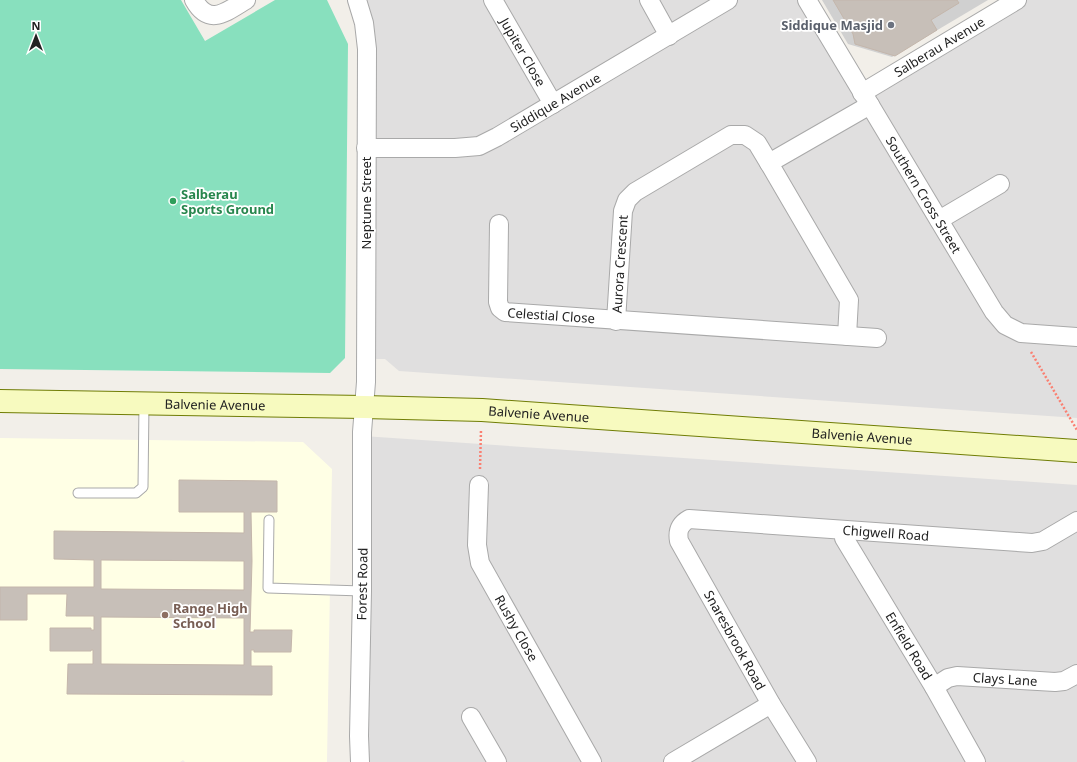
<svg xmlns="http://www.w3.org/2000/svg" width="1077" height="762" viewBox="0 0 1077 762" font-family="'Noto Sans',sans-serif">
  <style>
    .residential { fill: #e0dfdf }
    .education { fill: #ffffe5 }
    .religious { fill: #d0d0d0 }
    .pitch { fill: #88e0be }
    .building { fill: #c7bfb8; stroke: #c4b6ab; fill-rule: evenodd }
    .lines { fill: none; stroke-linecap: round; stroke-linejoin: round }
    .lane-casing { stroke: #a9a9a9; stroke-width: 11 }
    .street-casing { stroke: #a9a9a9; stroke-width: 20 }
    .secondary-casing { stroke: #707d05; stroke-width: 24 }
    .path { stroke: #fa8072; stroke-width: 2.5; stroke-dasharray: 2 2; stroke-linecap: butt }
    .lane { stroke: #fff; stroke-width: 9 }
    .street { stroke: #fff; stroke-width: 18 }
    .secondary { stroke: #f7fabf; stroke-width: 22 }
    .worship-dot { fill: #6b7280; stroke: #fff; stroke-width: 1.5 }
    .leisure-dot { fill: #2e9e5b; stroke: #fff; stroke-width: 1.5 }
    .education-dot { fill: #8d6e63; stroke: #fff; stroke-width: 1.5 }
    .labels { text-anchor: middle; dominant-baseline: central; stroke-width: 3.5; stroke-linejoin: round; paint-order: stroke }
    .worship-label { font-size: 13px; font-weight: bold; fill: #5b616d; stroke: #fff; text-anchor: end }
    .street-label { font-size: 13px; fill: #222; stroke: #fff }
    .leisure-label { font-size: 13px; font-weight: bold; fill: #27864d; stroke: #fff; text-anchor: start }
    .education-label { font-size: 13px; font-weight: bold; fill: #785e54; stroke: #fff; text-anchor: start }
  </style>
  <rect width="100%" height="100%" fill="#f2efe9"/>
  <!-- residential -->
  <path class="residential" d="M358,0H804L859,93L1015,0H1077V418L399,371L385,359H367Z
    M363,436L1077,485V762H361Z"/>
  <!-- education -->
  <path class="education" d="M0,438L303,442L332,469L327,762H185L183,760L180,762H0Z"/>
  <!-- religious -->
  <path class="religious" d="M822,0H988L892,57L848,44Z"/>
  <!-- pitch -->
  <path class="pitch" d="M0,0H181L205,41L275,0H327L348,44L345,358L330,373L0,369Z"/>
  <!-- building -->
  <path class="building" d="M833,0H957L959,3L931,20L937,30L895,56L855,44L853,34Z
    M179,480L277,481V512H251L252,561L250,632H254V630H292L291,652H254V650H251V666H272V695L67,694L68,664H93V650H91V651H50V628H91V630H94V616H66L67,594H27V620H0V587H94V560L54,559V531L244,533V512H179ZM101,560L244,561V590L101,589ZM101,617L244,618V665L101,664Z"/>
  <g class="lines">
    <!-- lane casing -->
    <g class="lane-casing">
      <path id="lane" d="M78,493H136L143,487L144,403
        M269,520L268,588L362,591"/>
    </g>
    <!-- street casing -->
    <g class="street-casing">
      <g id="street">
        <path d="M194,0C209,27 226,12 246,0"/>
        <path d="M357,0L364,23L367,49L366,382L362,432V591L359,736L360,762"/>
        <path id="s1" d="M493,0L553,104"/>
        <path d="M649,0L669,36"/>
        <path id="s2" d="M807,0L994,312L1005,325L1021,333L1077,337"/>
        <path id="s3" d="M862,93L1017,0"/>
        <path id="s4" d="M366,148H455L479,146L497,137L728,0"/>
        <path d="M939,220L1000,184"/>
        <path id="s5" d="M499,224L498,302L500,308L505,312L877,338"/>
        <path id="s6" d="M616,321L623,211L627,200L635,192L731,135H745L757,143L769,163"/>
        <path d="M847,336L849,300L769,163L870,105"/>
        <path id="s7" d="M479,485L477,545L480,563L592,762"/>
        <path id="s8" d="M845,530L844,538L934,687L976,762"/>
        <path id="s9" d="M934,687L948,678L957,676L1055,682L1064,681L1077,674"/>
        <path d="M471,717L497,762"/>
        <path d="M673,762L771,704"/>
        <path id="s10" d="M807,762L771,704L679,541C677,530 680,524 689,519L1032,543L1043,541L1077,521"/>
      </g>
    </g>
    <!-- secondary casing -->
    <g class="secondary-casing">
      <g id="secondary">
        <path id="s11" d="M0,401L364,407L482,410L1077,451"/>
      </g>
    </g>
    <!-- path -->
    <path class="path" d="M1031,352L1077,430
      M480,469L481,430"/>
    <!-- lane -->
    <use href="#lane" class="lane"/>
    <!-- street -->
    <use href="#street" class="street"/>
    <!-- secondary -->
    <use href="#secondary" class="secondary"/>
  </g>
  <!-- markers -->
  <circle class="worship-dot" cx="891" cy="25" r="4"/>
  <circle class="leisure-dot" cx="173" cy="201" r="4"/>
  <circle class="education-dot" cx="165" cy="615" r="4"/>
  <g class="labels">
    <!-- worship labels -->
    <g class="worship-label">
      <text x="883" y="25">Siddique Masjid</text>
    </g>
    <!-- street labels -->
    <g class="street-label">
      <text stroke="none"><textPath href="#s3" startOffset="90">Salberau Avenue</textPath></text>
      <text stroke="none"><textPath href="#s1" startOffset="60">Jupiter Close</textPath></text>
      <text stroke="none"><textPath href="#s4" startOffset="201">Siddique Avenue</textPath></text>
      <text stroke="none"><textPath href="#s2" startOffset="227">Southern Cross Street</textPath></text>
      <text transform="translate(366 203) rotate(-90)">Neptune Street</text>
      <text stroke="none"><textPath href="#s6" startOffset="57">Aurora Crescent</textPath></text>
      <text stroke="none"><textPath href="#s5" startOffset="137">Celestial Close</textPath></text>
      <text stroke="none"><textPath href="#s11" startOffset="215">Balvenie Avenue</textPath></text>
      <text stroke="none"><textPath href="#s11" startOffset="539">Balvenie Avenue</textPath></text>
      <text stroke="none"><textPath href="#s11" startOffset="863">Balvenie Avenue</textPath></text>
      <text stroke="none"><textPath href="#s10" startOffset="479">Chigwell Road</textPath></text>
      <text transform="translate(362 584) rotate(-89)">Forest Road</text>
      <text stroke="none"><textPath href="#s7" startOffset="153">Rushy Close</textPath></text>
      <text transform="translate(735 640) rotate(61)">Snaresbrook Road</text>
      <text stroke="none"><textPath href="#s8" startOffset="134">Enfield Road</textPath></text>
      <text stroke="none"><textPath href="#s9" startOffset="74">Clays Lane</textPath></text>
    </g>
    <!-- leisure labels -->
    <g class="leisure-label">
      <text x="181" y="194">Salberau<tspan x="181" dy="15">Sports Ground</tspan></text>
    </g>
    <!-- education labels -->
    <g class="education-label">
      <text x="173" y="608">Range High<tspan x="173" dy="15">School</tspan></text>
    </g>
  </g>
  <!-- north arrow -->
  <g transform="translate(36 36)" stroke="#ffffff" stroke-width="3" paint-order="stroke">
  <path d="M0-3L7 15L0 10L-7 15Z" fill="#222222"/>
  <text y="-6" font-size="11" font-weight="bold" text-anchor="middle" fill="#222222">N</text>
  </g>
</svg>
